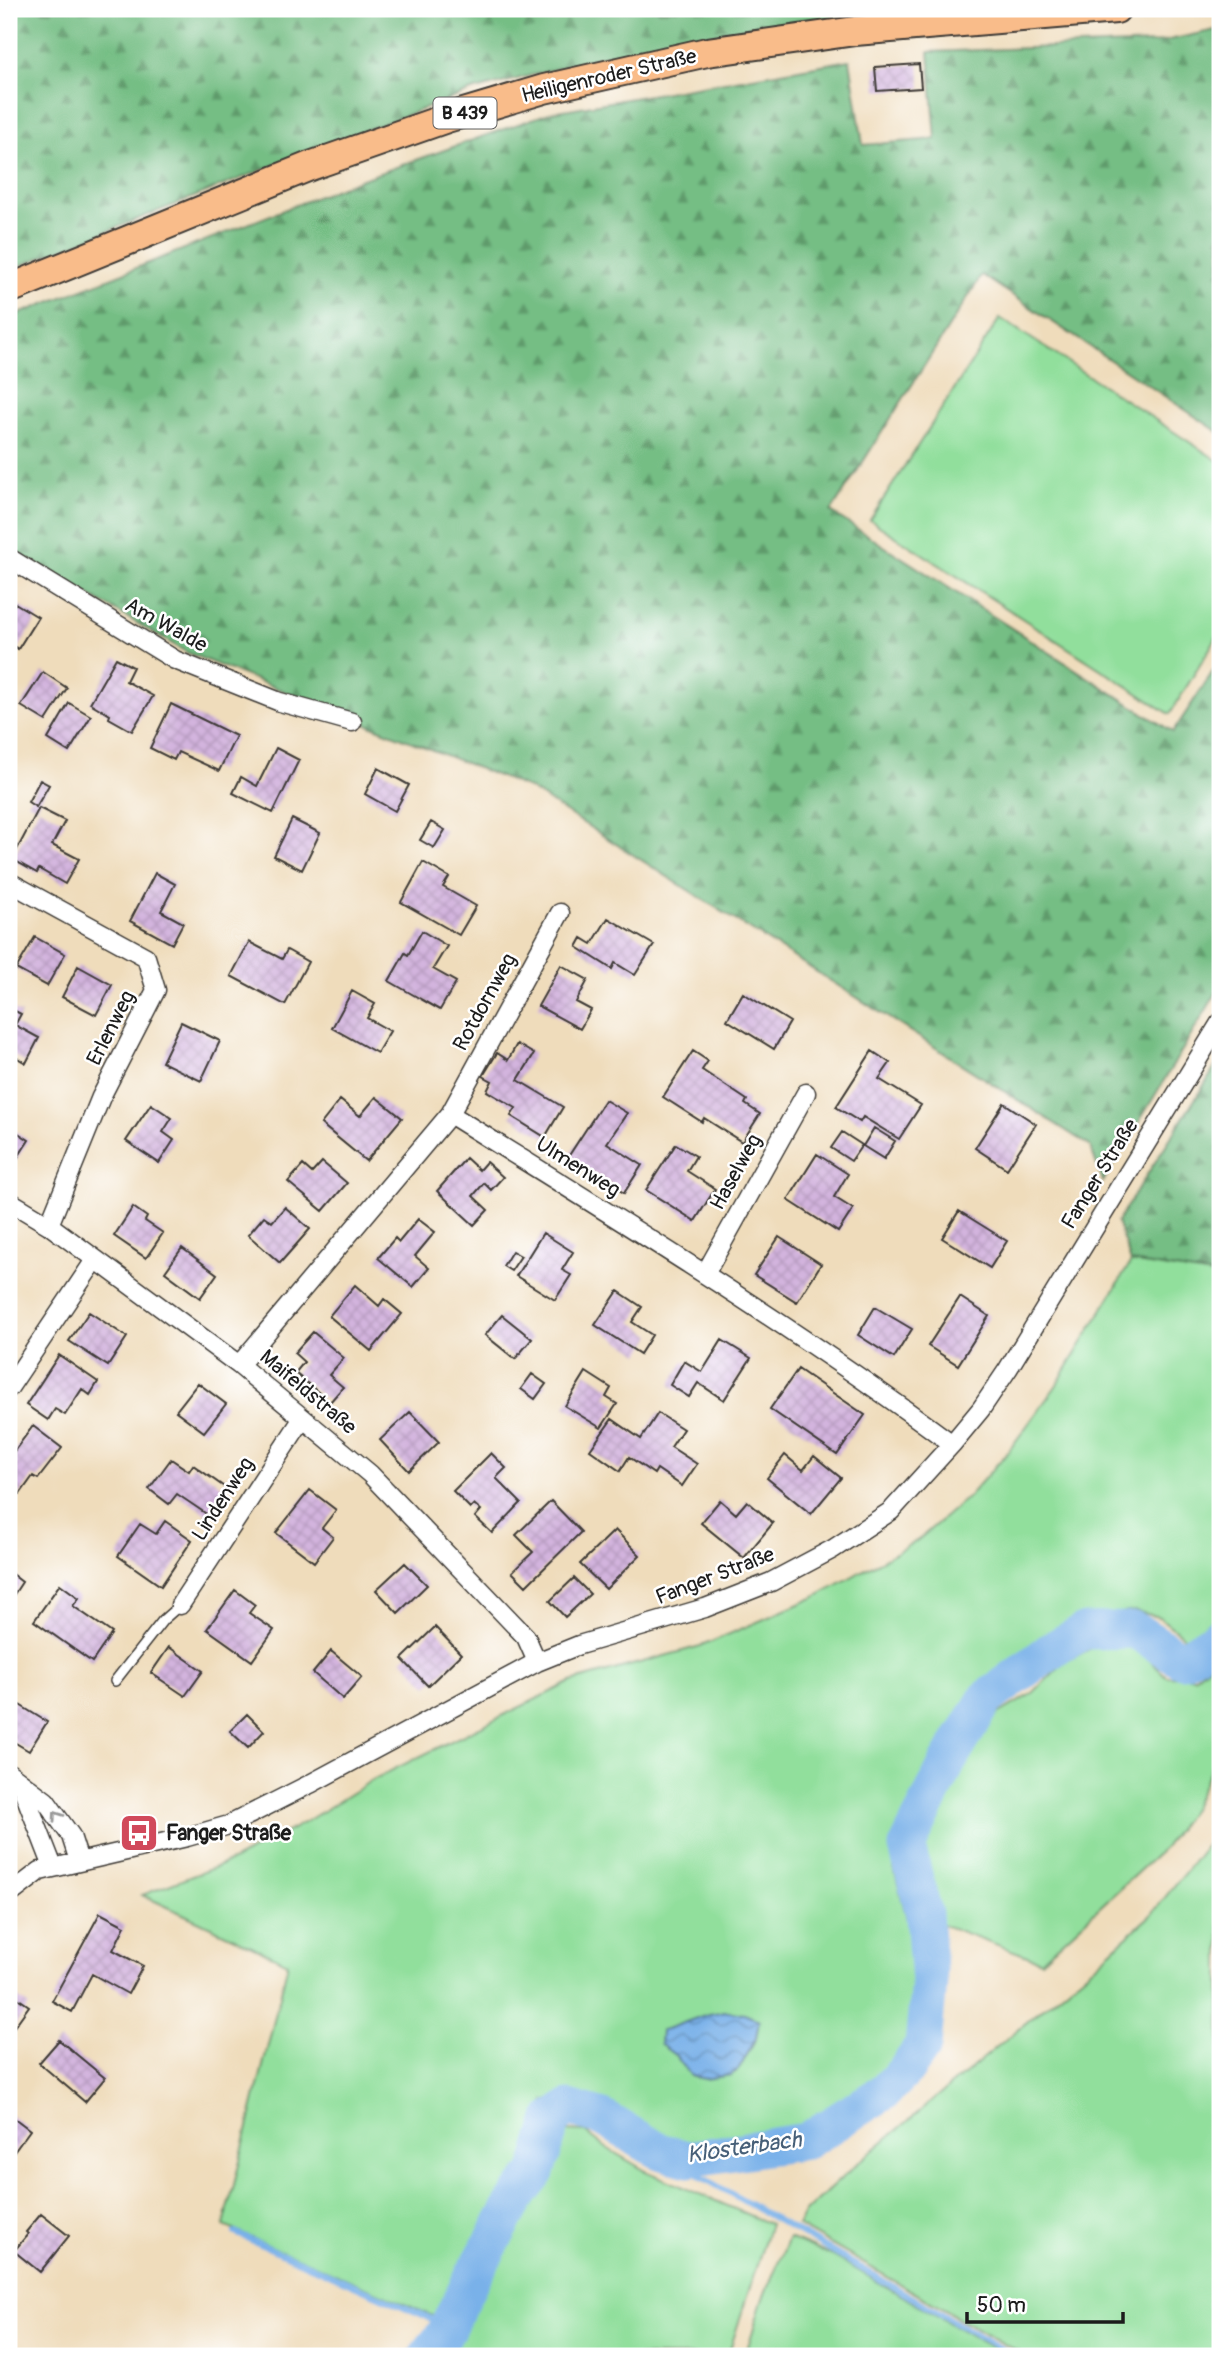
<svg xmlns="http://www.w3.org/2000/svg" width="1229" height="2365" viewBox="0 0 1229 2365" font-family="Pangolin,sans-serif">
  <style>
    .green { fill: #91df9c; stroke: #567e5c; stroke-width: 2 }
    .forest { fill: url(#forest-firs); stroke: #486d50; stroke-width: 2 }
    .water { fill: url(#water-waves); stroke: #4a6682; stroke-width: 2 }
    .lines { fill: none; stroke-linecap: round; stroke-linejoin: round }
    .stream { stroke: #79b1e9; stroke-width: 6 }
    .river { stroke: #79b1e9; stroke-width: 37 }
    .building { fill: url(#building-cross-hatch) }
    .lane-casing { stroke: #3c3934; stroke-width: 12 }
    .street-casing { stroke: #3c3934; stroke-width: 21 }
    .primary-casing { stroke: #3c3934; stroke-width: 32 }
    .lane { stroke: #fff; stroke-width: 9 }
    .street { stroke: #fff; stroke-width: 18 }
    .primary { stroke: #f9bc8a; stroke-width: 28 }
    .oneway { stroke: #999 }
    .labels { text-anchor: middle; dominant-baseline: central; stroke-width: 5; stroke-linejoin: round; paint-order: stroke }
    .shield { fill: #fff; stroke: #606060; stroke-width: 2 }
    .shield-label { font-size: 19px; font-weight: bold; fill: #1c1c1c }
    .street-label { font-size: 21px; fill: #1c1c1c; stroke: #fff }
    .poi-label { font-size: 21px; font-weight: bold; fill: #1c1c1c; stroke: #fff; text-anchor: start }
    .water-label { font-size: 23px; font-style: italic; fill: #465f78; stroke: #fff }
  </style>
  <defs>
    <pattern id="forest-firs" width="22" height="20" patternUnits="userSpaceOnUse" patternTransform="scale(1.75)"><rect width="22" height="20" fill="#74be84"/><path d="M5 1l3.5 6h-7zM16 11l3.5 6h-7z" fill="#5e9a6b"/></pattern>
    <pattern id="water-waves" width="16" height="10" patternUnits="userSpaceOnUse" patternTransform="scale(1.75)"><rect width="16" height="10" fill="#79b1e9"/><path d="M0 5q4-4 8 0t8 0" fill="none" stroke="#628fbc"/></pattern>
    <pattern id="building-cross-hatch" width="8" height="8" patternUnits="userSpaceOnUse" patternTransform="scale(1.75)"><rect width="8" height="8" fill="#d3b4de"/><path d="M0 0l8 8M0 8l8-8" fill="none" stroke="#b59abe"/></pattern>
  </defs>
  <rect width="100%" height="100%" fill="#fff"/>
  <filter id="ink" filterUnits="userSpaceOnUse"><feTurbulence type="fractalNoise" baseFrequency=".0143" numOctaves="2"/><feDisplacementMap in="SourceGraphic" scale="14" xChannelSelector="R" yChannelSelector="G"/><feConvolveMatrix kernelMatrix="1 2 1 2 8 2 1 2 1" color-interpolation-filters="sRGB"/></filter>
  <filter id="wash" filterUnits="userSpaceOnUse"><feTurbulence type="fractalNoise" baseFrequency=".00686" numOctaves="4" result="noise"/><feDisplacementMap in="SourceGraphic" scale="28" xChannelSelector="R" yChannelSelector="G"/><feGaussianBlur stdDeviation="1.57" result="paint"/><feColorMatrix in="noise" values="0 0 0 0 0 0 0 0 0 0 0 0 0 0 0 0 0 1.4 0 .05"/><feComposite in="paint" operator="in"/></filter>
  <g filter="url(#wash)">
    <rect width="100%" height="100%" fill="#efdcbb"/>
    <!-- green -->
    <path class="green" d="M1000,318L1220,462V632L1170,714L870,520Z
      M1131,1262L1220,1276V1615L1185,1638L1159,1617L1135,1611L1106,1615L1069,1625L1048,1636L1018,1667L1002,1673L987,1684L971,1705L936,1768L897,1850L894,1869L914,1946L918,1984L917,2020L911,2053L901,2068L863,2098L800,2135L727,2146H684L658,2143L590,2101L565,2097L545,2101L539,2130L525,2164L445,2303L435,2317L224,2226L288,1963L142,1895L234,1860L307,1821L374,1779L571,1682L704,1645L815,1597L918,1540L968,1497L1007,1453L1056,1386Z
      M1132,1643L1166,1676L1194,1677L1220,1656V1748L1193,1807L1164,1848L1041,1961L938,1923L924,1847L955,1776L993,1717L1033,1693L1063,1663L1097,1645Z
      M1220,1828V2356H1025L797,2225L805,2212L859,2162L1094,1966L1151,1915Z
      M561,2131L586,2132L605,2147L646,2171L770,2224L728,2356H440L449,2344L516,2212L537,2183Z
      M789,2238L833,2256L1007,2356H745L763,2298Z"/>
    <!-- forest -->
    <path class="forest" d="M9,9H889L751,28L604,56L472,91L333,142L9,270Z
      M1220,29V433L982,275L831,512L1173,732L1220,661V987L1103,1182L1090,1146L528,788L188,653L9,548V318L357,181L552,112L850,60L863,145L936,139L929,52L1155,43Z
      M1220,1060V1276L1131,1262L1117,1222Z"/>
    <!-- water -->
    <path class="water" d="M724,2011L744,2014L759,2020L756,2039L739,2069L731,2075L705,2079L691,2076L676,2056L660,2044L661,2031L705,2015Z"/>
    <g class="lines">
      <!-- stream -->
      <path class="stream" d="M688,2159L700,2176L1014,2356
        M235,2233L448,2326"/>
      <!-- river -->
      <path class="river" d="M427,2356L444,2335L468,2285L516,2199L537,2172L553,2119L569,2108L603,2118L659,2151L688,2159L806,2141L884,2092L906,2070L923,2046L929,1982L924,1914L907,1847L948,1762L986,1699L1053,1649L1085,1631L1135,1630L1182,1660L1220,1636"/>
    </g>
    <g id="blocks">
      <!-- building -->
      <path class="building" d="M919,64L921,88L877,91L875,67Z
        M15,603L38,617L18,649L9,643V609L11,610Z
        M116,658L133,667L126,681L153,696L132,731L109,718L110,715L90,703Z
        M43,672L67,688L46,721L21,706Z
        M69,703L91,716L69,752L48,739Z
        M171,704L236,736L219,771L178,752L174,760L150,748Z
        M276,748L299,760L273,813L233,793L241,777L257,786Z
        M378,768L409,785L395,811L365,794Z
        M40,780L49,785L36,807L28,802Z
        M39,808L65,821L52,845L79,859L65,884L39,869L37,873L12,859Z
        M292,819L320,833L302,870L274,856Z
        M431,822L445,830L434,848L420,840Z
        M423,862L449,877L443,887L476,906L459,935L401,902Z
        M155,873L175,884L161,911L183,923L172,944L130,921Z
        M608,918L654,945L635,975L615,963L612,969L577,947L582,938L592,944Z
        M422,931L447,946L433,969L456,982L440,1010L389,981L405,953L408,955Z
        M35,937L65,954L47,986L16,969Z
        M249,942L282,959L287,950L308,962L285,1005L231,976Z
        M561,965L588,980L576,1002L591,1010L580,1029L538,1006Z
        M78,966L112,985L96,1015L62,997Z
        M352,991L375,1004L367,1018L390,1031L377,1053L332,1028Z
        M743,993L790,1022L774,1049L727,1020Z
        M9,1008L21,1014L15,1025L39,1038L26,1063L9,1053Z
        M181,1022L220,1041L201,1081L162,1062Z
        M517,1044L534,1054L518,1080L563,1107L545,1137L511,1116L516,1108L487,1091L492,1081L483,1076L497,1053L508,1060Z
        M693,1051L708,1061L702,1070L747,1100L745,1104L760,1114L742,1142L704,1118L702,1122L663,1097Z
        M872,1051L890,1063L879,1079L921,1105L899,1139L863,1117L860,1122L836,1107Z
        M376,1097L402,1118L366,1161L321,1124L340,1100L360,1116Z
        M605,1100L627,1113L607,1143L642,1165L624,1193L568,1157Z
        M1004,1103L1036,1124L1007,1169L975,1148Z
        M151,1104L172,1118L163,1132L174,1140L159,1163L126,1141Z
        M9,1127L29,1140L9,1171Z
        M874,1128L895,1141L884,1159L863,1146Z
        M842,1132L862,1145L851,1161L831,1148Z
        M676,1144L696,1156L687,1171L715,1189L695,1221L646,1190Z
        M817,1154L848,1174L834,1197L853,1209L838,1232L788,1200Z
        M466,1158L479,1170L486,1162L503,1177L491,1190L484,1183L473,1196L488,1210L474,1225L437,1191Z
        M322,1162L347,1183L323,1211L288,1182L303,1165L312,1173Z
        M133,1207L147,1217L145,1221L163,1233L146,1258L114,1236Z
        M285,1207L310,1229L280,1263L248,1235L264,1216L272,1222Z
        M959,1211L1007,1241L990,1268L942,1238Z
        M418,1219L435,1232L415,1256L429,1268L413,1287L378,1258L395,1238L399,1242Z
        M543,1233L573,1252L562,1270L571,1275L555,1300L516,1276Z
        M779,1237L821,1264L797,1302L754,1275Z
        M182,1248L217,1274L200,1298L165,1272Z
        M512,1251L521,1256L511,1271L503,1266Z
        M355,1285L379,1306L384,1299L402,1314L371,1351L329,1316Z
        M618,1291L642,1307L632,1322L652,1335L640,1354L595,1325Z
        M960,1297L989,1316L958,1365L928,1346Z
        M875,1307L912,1329L894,1358L858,1335Z
        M89,1312L127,1337L108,1366L69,1341Z
        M502,1315L532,1339L515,1359L485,1335Z
        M313,1332L344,1358L329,1375L343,1387L330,1402L295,1373L304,1362L294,1353Z
        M722,1340L751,1358L724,1400L698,1383L689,1397L670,1385L684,1361L702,1372Z
        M59,1355L98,1382L90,1395L82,1389L65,1415L55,1409L48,1420L26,1405Z
        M798,1369L865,1415L837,1455L770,1409Z
        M586,1372L611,1388L606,1397L617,1404L601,1428L565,1406Z
        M532,1374L546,1384L535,1399L521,1389Z
        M198,1383L226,1404L204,1432L176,1411Z
        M410,1412L439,1442L409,1471L380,1440Z
        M658,1413L683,1429L671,1447L697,1464L682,1486L657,1469L654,1474L629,1457L620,1471L590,1450L612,1419L641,1439Z
        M33,1426L62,1448L38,1479L33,1476L20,1494L9,1486V1470L14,1462L9,1458Z
        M491,1453L506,1468L496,1478L521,1503L492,1533L475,1517L481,1510L474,1504L470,1508L453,1491Z
        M785,1455L803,1470L814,1456L841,1478L811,1514L767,1478Z
        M171,1459L189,1471L193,1465L227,1489L208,1515L177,1494L169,1504L149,1489Z
        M310,1490L336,1510L322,1528L333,1537L314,1562L276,1533Z
        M720,1500L736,1514L747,1501L773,1523L744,1558L701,1523Z
        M551,1501L581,1532L526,1586L512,1572L533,1552L516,1535Z
        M165,1521L192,1540L161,1586L118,1556L140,1524L156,1534Z
        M615,1530L640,1555L606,1589L580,1564Z
        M405,1563L427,1585L398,1613L376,1590Z
        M9,1572L22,1582L9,1602Z
        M574,1578L590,1594L565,1617L550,1601Z
        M60,1584L79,1598L73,1606L112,1633L92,1662L34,1621Z
        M235,1590L255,1605L249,1613L274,1630L252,1661L207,1629Z
        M435,1627L461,1654L428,1686L402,1659Z
        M169,1647L203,1671L185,1696L151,1673Z
        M331,1651L362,1677L343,1699L313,1673Z
        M10,1699L47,1722L29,1751L9,1739Z
        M247,1714L264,1731L248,1748L230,1731Z
        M100,1913L125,1926L113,1950L143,1966L128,1994L92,1974L72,2012L52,2001Z
        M9,1992L29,2006L9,2034Z
        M59,2040L105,2078L85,2102L39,2063Z
        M9,2114L30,2130L9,2159Z
        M41,2214L69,2236L40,2272L14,2251L28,2234L26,2232Z"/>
    </g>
  </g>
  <g filter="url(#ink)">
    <use href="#blocks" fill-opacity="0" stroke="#3c3934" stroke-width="2"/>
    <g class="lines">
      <!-- lane casing -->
      <g class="lane-casing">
        <path id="lane" d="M115,1681L163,1620L180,1605"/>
      </g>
      <!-- street casing -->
      <g class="street-casing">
        <path id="street" d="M9,558L175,660L280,702L352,722
          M9,882L146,957L156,990L101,1097L49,1225
          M450,1114L560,913
          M9,1201L49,1225L239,1365L370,1474L526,1637L537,1662
          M705,1274L806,1093
          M239,1365L450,1114C619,1220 791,1324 952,1444
          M9,1388L95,1260
          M180,1605L303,1418
          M9,1773L46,1801L71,1836L79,1861
          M20,1782L53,1867
          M9,1895L40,1871L187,1837L229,1825L310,1784L537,1662L579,1645L705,1608L771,1582L833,1549L891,1511L952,1444L981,1409L1008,1369L1220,1023"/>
      </g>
      <!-- primary casing -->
      <g class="primary-casing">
        <path id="primary" d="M9,289L310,166L447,118L544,89L707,52L855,31L1116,9"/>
      </g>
      <!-- lane -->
      <use href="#lane" class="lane"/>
      <!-- street -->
      <use href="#street" class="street"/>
      <!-- primary -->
      <use href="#primary" class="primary"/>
    </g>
    <!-- one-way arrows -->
    <defs><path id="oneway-chevron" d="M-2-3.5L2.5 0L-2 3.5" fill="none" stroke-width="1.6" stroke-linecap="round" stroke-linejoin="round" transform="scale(1.75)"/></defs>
    <use class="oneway" href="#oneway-chevron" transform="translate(57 1816) rotate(-125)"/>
  </g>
  <!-- icons -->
  <defs>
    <g id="bus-square" transform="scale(2.0125)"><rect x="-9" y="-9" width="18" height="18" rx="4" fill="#d1495b" stroke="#fff"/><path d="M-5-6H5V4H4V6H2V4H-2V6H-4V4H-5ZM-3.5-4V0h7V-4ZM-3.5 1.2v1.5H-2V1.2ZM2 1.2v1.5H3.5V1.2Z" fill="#fff"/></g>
  </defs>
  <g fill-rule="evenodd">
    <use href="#bus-square" x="139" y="1833"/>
  </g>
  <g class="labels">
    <!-- shield labels -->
    <rect class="shield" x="433.5" y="97.5" width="63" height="31" rx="5"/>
    <g class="shield-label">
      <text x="465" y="113">B 439</text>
    </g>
    <!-- street labels -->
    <g class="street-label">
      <text transform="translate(609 76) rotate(-13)">Heiligenroder Straße</text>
      <text transform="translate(166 625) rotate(29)">Am Walde</text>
      <text transform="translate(485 1002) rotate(-61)">Rotdornweg</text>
      <text transform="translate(111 1028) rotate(-63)">Erlenweg</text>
      <text transform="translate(578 1167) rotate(32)">Ulmenweg</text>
      <text transform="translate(736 1172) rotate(-61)">Haselweg</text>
      <text transform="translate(1100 1174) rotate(-58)">Fanger Straße</text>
      <text transform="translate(308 1392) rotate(40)">Maifeldstraße</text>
      <text transform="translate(223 1499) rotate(-57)">Lindenweg</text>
      <text transform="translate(715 1576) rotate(-21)">Fanger Straße</text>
    </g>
    <!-- poi labels -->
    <g class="poi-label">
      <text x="166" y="1833">Fanger Straße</text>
    </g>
    <!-- water labels -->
    <g class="water-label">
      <text transform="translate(744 2147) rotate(-8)">Klosterbach</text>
    </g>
  </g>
  <!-- margin -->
  <rect width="1229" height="2365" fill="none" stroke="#fff" stroke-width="35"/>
  <!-- scale -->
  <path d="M967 2312v10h156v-10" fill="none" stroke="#1c1c1c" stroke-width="3.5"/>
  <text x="977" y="2312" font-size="21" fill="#1c1c1c" stroke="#ffffff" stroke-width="5" paint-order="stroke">50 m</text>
</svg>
